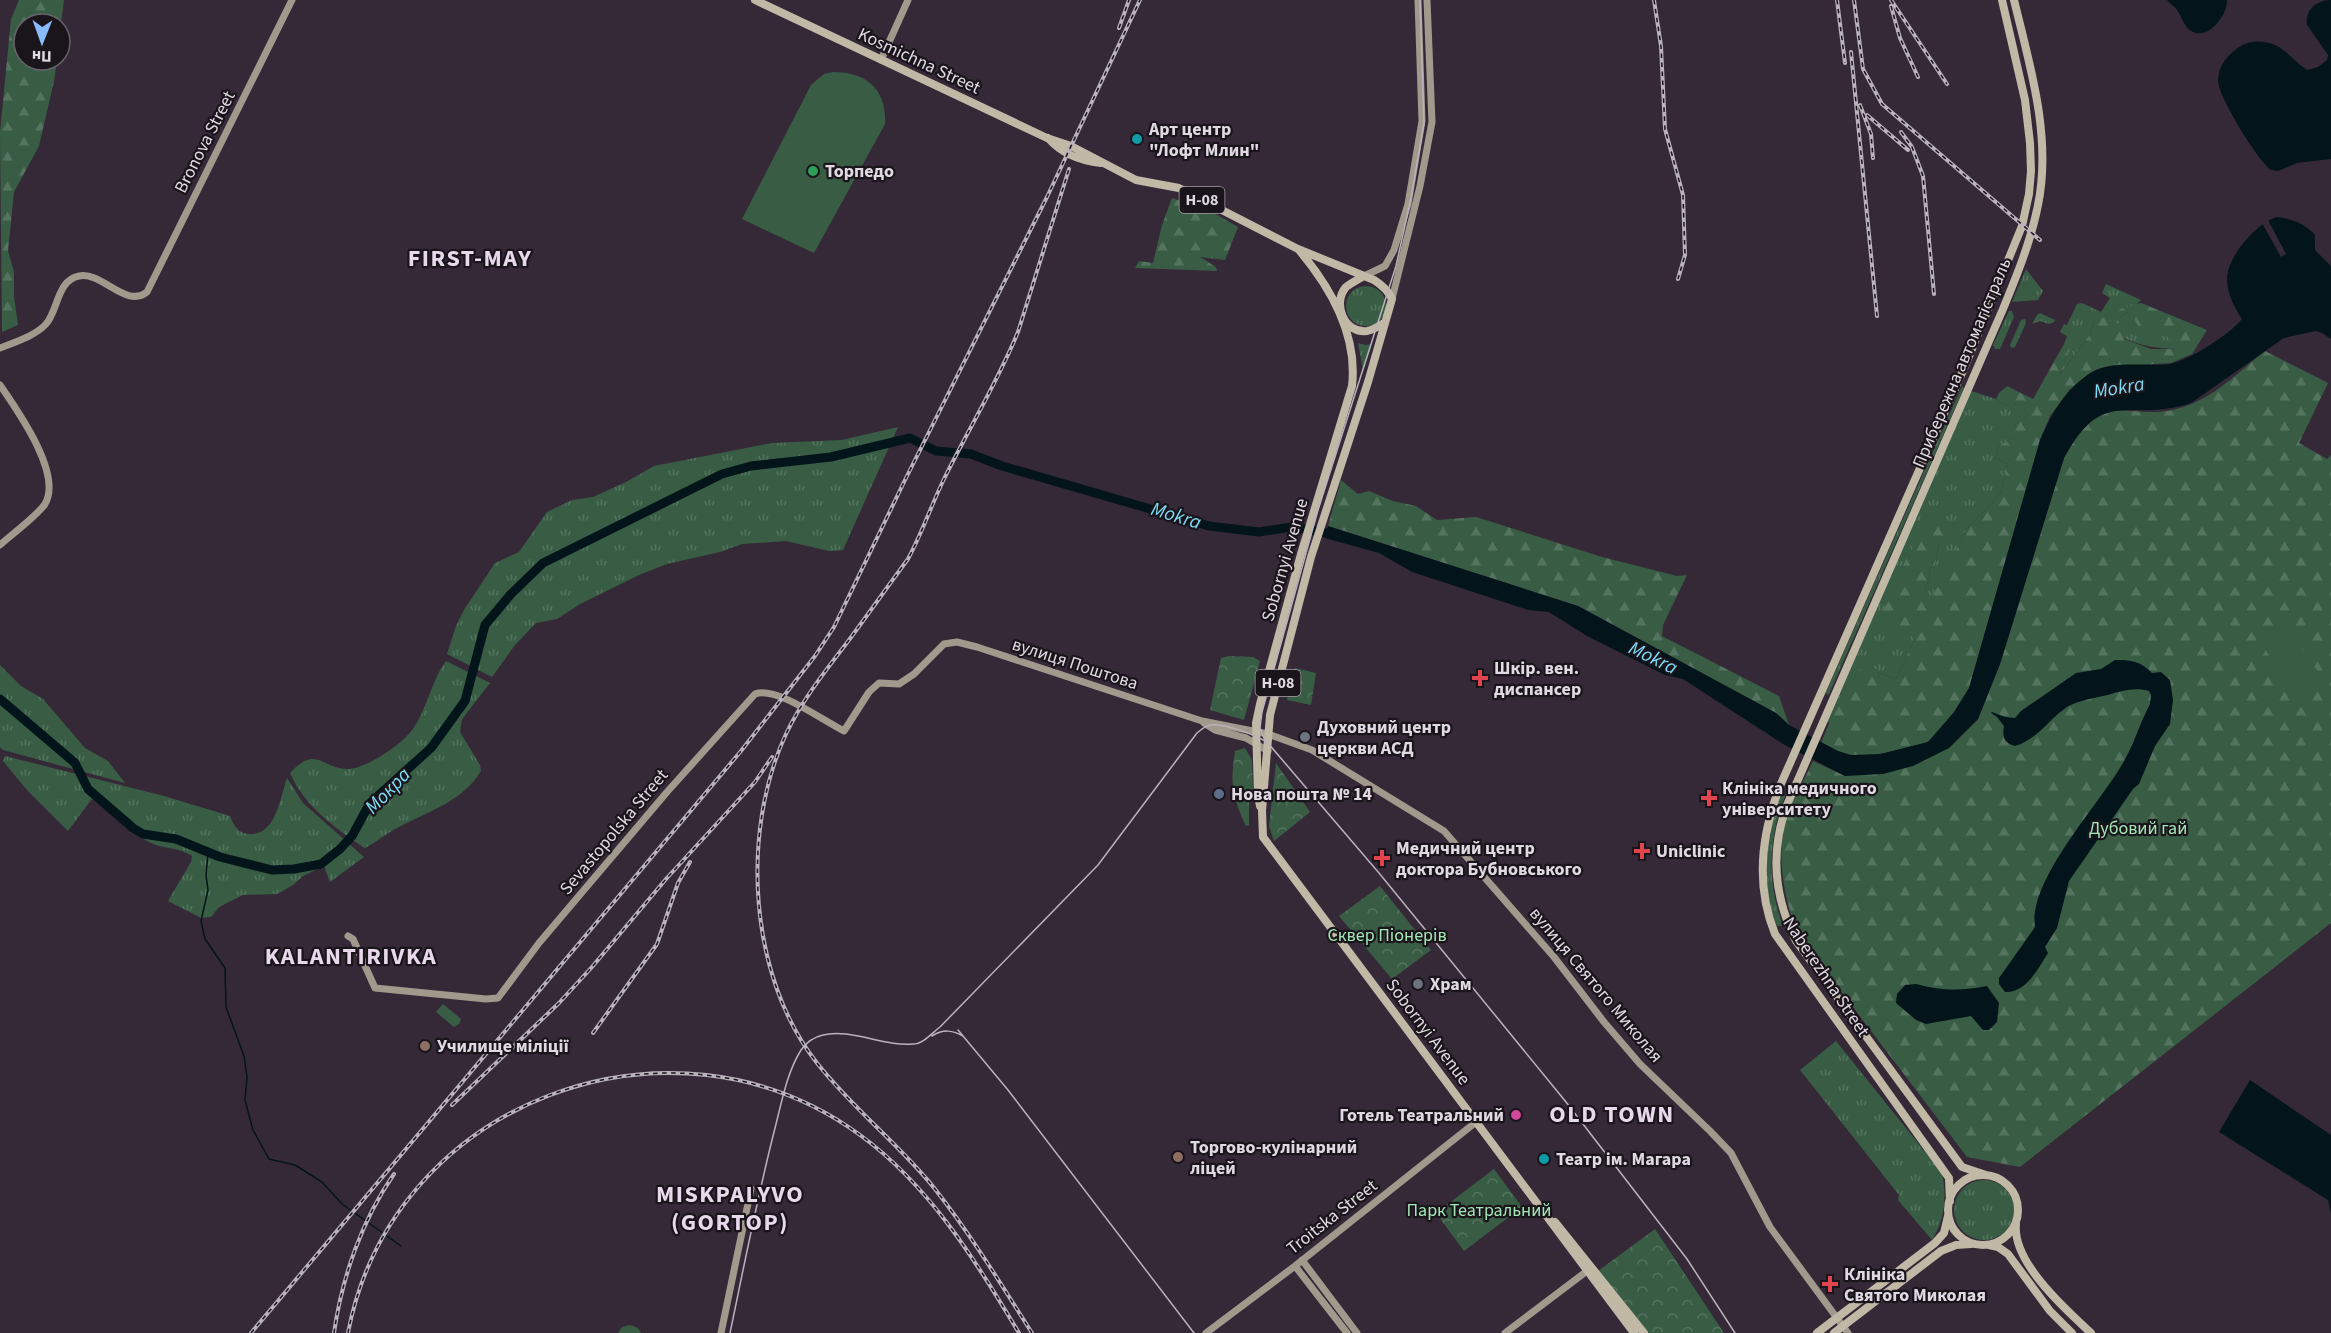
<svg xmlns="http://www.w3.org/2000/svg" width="2331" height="1333" viewBox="0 0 2331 1333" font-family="'Source Sans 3',sans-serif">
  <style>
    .grass { fill: url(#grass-tufts) }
    .forest { fill: url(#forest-firs) }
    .park { fill: url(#park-crowns) }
    .pitch { fill: #385d44 }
    .water { fill: #03151a }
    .pier { fill: #352938 }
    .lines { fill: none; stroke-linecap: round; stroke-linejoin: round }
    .stream { stroke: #03151a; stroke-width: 1.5 }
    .river { stroke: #03151a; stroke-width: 9 }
    .secondary { stroke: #a19a8c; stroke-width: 7 }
    .primary { stroke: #c1b8a6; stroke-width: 8 }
    .tram { stroke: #bab2bd; stroke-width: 1.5 }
    .rail-casing { stroke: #bab2bd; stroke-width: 4 }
    .rail { stroke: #1a141b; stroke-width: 1.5; stroke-dasharray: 4.5; stroke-linecap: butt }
    .culture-dot { fill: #0f9aa8; stroke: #1a141b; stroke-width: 2 }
    .leisure-dot { fill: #2e9e5b; stroke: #1a141b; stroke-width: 2 }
    .health-dot { fill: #e0444e; stroke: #1a141b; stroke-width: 2 }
    .worship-dot { fill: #6b7280; stroke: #1a141b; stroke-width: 2 }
    .service-dot { fill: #5c6f8a; stroke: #1a141b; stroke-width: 2 }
    .education-dot { fill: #8d6e63; stroke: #1a141b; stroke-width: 2 }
    .hotel-dot { fill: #d1479c; stroke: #1a141b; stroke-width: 2 }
    .labels { text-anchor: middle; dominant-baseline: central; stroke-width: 4.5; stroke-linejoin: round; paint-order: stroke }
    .shield { fill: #1a141b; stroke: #a59da6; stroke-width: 1.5 }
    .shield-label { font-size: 16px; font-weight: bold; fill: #e0d8e2 }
    .street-label { font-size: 18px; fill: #e0d8e2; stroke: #1a141b }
    .poi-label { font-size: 18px; font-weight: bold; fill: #e0d8e2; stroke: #1a141b; text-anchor: start }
    .park-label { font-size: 18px; fill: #a2e7b6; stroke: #1a141b }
    .water-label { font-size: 20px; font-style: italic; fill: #7ddbf5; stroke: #1a141b }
    .district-label { font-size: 24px; font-weight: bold; letter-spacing: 1.5px; fill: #e8d8eb; stroke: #1a141b }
  </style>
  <defs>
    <pattern id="grass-tufts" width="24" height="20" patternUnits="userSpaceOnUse" patternTransform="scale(1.5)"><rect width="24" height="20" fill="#385d44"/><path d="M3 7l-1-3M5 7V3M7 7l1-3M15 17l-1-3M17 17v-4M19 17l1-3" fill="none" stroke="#54745f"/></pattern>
    <pattern id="forest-firs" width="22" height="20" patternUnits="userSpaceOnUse" patternTransform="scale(1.5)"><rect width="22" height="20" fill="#385d44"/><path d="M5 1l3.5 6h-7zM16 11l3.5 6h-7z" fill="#54745f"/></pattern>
    <pattern id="park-crowns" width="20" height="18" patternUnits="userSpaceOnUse" patternTransform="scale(1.5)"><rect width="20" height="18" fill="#385d44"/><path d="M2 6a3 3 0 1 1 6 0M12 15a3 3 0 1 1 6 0" fill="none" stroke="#54745f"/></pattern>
  </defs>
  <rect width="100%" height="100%" fill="#352938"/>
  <!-- grass -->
  <path class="grass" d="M2026,269L2043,291L2038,300L2012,302Z
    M2106,284L2141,300L2135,306L2120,309L2119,319L2127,312L2132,314L2170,337L2178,349C2140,348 2126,341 2094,321L2091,333L2058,377L2070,349L2064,344L2067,336L2060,332L2064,324L2067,325L2077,304L2082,303L2101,312L2110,298L2102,293Z
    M1346 306a20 20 0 1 1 40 0a20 20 0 1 1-40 0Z
    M2009,311H2012L2014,317L2000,349H1995L1993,345Z
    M2040,313L2055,320L2054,322L2049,324L2040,321L2032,324L2037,315Z
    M2025,319L2026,323L2015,347L2011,348L2010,345L2021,320Z
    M1358,343L1365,345L1372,344L1363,370Z
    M1962,386L1964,388L1829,694L1827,695L1826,692Z
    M1968,390L1996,399L2004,405C2017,402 2021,405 2028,415L2012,427V438L1999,446L1995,458L2008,464L2001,493L1967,529L1931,599L1925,589L1930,577L1929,569L1935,566L1939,543L1937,516L1915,638L1896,679L1877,672L1846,683L1830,723L1823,720Z
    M898,427L843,550L829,551L786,541L742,544L720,552L667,564L639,575L580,604L557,619L536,623L515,645L492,677L447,654L456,626L464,610L495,563L519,552L547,512L572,500L593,497L626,482L654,466L772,443L842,440Z
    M446,661L490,683L462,719L460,732L480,765L481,771C461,803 428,811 397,828C386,834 376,842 365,848C336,829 304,806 290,773C317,744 321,769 348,769C364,769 394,749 405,738C426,718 429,684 446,661Z
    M0,665L21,686L43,699L85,748L108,761L125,783L3,750L0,747Z
    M5,756L164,796L230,816C234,826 238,834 250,834C276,835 280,798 287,778L303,803L364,857L330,882L324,866L303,876L293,885L277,894L243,895L219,907L211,917L201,918L168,901L191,862L192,856C181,848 168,849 156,845C132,836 116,815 97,798L91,800L68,831L27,790L3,761Z
    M1782,793L1785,796C1768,839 1767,883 1783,926H1777C1766,902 1763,874 1765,848C1767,830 1775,811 1780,794Z
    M1836,1041L1942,1173C1947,1198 1945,1218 1932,1240L1898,1200L1899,1195L1800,1070Z
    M1954 1210a30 30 0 1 1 60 0a30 30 0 1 1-60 0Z"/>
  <!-- forest -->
  <path class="forest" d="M19,0H64L60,31V24H24V60H57L54,81L39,146L14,192L8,251L14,272V297L18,325L2,332L0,132L11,19Z
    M1172,198L1212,212L1238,227L1225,260L1200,257L1216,267L1217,271L1135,268L1139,261L1153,263L1162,225Z
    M2141,303L2207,330L2192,354L2171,363L2109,367L2070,389L2050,416L2040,440L1969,688C1958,705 1947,729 1930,740C1916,750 1869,757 1852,755C1841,754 1831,748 1821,743L1846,683L1861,668L1878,669L1877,672L1896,679L1915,638L1883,623L1880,618L1908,555L1936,515L1950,526L1939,543L1935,566L1929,569L1930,577L1925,589L1931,598L1967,529L2001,493L2008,464L1995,458L1999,446L2012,438V427L2028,415C2021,405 2016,402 2004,405L1996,399L1999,393L2007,386L2033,399L2064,344L2070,349L2059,376L2091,333L2094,321L2110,315L2121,328L2124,339L2151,349H2177C2169,334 2155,326 2138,326L2132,314L2127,312L2119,319L2115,315L2120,309Z
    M2265,351L2328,383L2299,443L2327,459L2331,455V923L2020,1167L1967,1157L1798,935C1784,899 1775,855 1787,816C1793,798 1805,779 1813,761L1845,776L1949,748L1978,719L2000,664L2064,458C2107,380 2130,428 2189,405C2218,394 2241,370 2265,351Z
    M1341,480L1358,494L1369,491L1393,501L1416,506L1437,520L1476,517L1602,557L1677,576L1687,575L1663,625L1662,636L1779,696L1789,725L1776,713L1578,606L1328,526Z"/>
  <!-- park -->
  <path class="park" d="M1229,656L1253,657L1260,661L1244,720L1210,710L1221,658Z
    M1295,668L1316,673L1311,705L1287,700Z
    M1245,748L1252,760L1253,790L1249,797V825L1246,826C1232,796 1230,784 1235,751Z
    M1276,763L1310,812L1274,841L1269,826Z
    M1380,886L1431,950L1392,979L1339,916Z
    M1494,1169L1522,1207L1464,1251L1436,1213Z
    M1655,1229L1724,1333H1649L1598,1271Z"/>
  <!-- pitch -->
  <path class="pitch" d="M833,72C867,72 887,90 885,124L814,253L742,219L811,85L824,74Z
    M2286,626L2321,676L2295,694L2262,645Z
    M443,1004L461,1019L459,1024L454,1027L436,1012Z
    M630,1325L638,1328L641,1333H618L622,1327Z"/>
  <!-- water -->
  <path class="water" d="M2167,0H2227C2228,15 2207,43 2190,30C2183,25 2182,16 2177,10C2174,6 2170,4 2167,0Z
    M2331,0V159L2297,163L2278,171L2271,170C2258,161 2217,95 2218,80C2219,64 2227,56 2239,47C2249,40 2264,40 2275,45C2288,51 2296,63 2307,70L2318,67L2327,60L2328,55L2307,25C2305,9 2317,0 2331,0Z
    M2277,217C2291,218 2307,225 2315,235V250L2331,266V339L2322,333L2316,331L2284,338L2191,403C2129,424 2104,384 2064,458L2000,664L1978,719L1949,748L1913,766L1883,774L1845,776L1783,744L1683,679L1665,675L1587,636L1549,612L1528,610L1412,572L1379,553L1325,538L1328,526L1578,606L1776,713L1789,725L1838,751L1851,755L1880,754L1928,742L1954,712L1969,688L2040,440C2052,413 2066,388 2092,372C2114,360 2145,367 2169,364C2189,361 2230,334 2242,319C2235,309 2227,293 2227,280C2226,258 2257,222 2277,217Z
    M2115,660C2130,660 2141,661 2152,673L2161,672L2170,680L2173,700L2170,724L2155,746L2139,784L2133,789L2069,881L2057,928L2045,947L2048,953C2038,969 2026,993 2005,992L1999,984V978L2035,927C2028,880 2099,805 2123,763C2134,744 2140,723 2150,704L2151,695L2149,691C2135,687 2121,691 2108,695C2094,698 2080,700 2067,707C2049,719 2037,740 2015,746C2004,743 2002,737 2004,726L1997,717L1991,713L1992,712L2005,717L2015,718L2021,711L2076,673L2101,669Z
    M1916,984C1942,991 1962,991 1987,986L1999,1003L1997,1022L1989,1030H1983L1971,1016L1926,1024L1916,1020L1896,1003L1897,994L1905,985Z
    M2250,1080L2331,1135V1214L2328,1200L2219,1132Z"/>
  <!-- pier -->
  <path class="pier" d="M2268,220L2286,254L2281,257L2262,223Z"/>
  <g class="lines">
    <!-- stream -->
    <path class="stream" d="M208,853L206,875L208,890L201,921L205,939L225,968L226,1007L244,1056L247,1077L245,1100L253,1130L269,1159L295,1165L322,1182L342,1204L401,1246"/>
    <!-- river -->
    <path class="river" d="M0,699L75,763L88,789L133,828L143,834L176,839L220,857L272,870L294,869L321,864L340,849L352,836L370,803L431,748L465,701L485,625L511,594L543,563L722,474L751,466L831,457L910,438L936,451L971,454L1002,466L1209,526L1259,532L1292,527L1338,535"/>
    <!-- secondary -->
    <path class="secondary" d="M881,60L908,0
      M1362,277L1385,266L1394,250L1408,204L1422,121L1418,0
      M1392,299L1420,186L1432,122L1427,0
      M0,348C15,342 35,336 46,324C58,311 57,280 79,276C102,271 126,309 147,292L292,0
      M0,385C17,410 63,474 45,504C38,515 11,535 0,545
      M1204,723L1215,730L1246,738L1268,751
      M348,936L353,939L375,988L486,999L498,998L539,943L667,792L755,694C777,686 823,721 844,731L869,692L879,683L899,684L914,674L944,644L957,642L977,647L1202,721L1268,734L1312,750L1444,831L1554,957L1604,1022L1640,1064L1710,1131L1731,1153L1770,1227L1848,1333
      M1302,1260L1357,1333
      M1295,1266L1347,1333
      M721,1333L751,1189
      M1206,1333L1295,1266L1476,1122
      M1505,1333L1591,1268"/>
    <!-- primary -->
    <path class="primary" d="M755,0L1047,138L1071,146L1136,180L1179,188L1298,249L1374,280C1382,285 1388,290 1392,299L1368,382L1311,557L1270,715L1262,811L1263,837L1634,1333
      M1048,138C1061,153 1081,161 1101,163
      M1362,277C1357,280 1351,283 1346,287C1332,303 1344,334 1367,331C1373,330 1379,326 1384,323
      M1260,806L1258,796L1256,723L1260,704L1301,554L1352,386C1358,335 1331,288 1299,250
      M1986,1175L1962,1167L1796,941C1774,897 1770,851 1787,805L2003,309C2017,275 2031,241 2038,205C2052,137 2030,66 2014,0
      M1948 1210a35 35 0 1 1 70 0a35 35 0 1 1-70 0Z
      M1950,1201L1949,1178L1775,934C1755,885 1761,835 1780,786L1965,366L2022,226L2029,194L2031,171L2030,143L2025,100L2002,0
      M1555,1222L1644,1333
      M2016,1224C2012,1262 2065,1309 2091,1333
      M1989,1245L1998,1247L2008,1254L2050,1311L2072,1333
      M1817,1333L1935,1243L1944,1233L1948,1216
      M1834,1333L1941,1251L1956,1245L1971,1244"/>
    <!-- tram -->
    <path class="tram" d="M1266,743L1260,728L1262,712L1318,510L1396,266L1411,198L1424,123L1420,0
      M958,1030L1008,1090L1194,1333
      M932,1036C943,1029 952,1030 963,1036
      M730,1333C744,1266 757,1199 774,1132C781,1106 786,1074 801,1050C806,1043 814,1037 823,1035C849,1028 886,1047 913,1044C923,1044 932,1033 940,1027L1098,865L1197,733C1201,730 1205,726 1210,725C1224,723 1255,735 1267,742L1379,873L1566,1102L1687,1259L1735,1333"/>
    <!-- rail casing -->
    <g class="rail-casing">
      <path id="rail" d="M1654,0L1661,46L1665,129L1683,195L1685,255L1678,279
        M1837,0L1845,63
        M1854,0L1863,69L1882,104L2040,240
        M1891,0L1947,84
        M1891,6L1900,38L1918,77
        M1119,28L1129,0
        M1851,52L1877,316
        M1860,105L1871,134L1873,158
        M1867,115L1908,150
        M1901,132L1912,147L1923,176L1934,294
        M593,1033L657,944L678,883L690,862
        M452,1105L559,1003L592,967L666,879L755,782L772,757
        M251,1333L741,751L815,656L834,627L905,480L1047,197L1140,0
        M334,1333C342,1277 362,1220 394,1174
        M348,1333C392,1101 671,997 860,1135C929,1185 976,1261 1019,1333
        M1032,1333C1001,1284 971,1235 935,1189C900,1145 853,1109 817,1063C749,977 740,833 786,734C802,700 826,670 849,640C869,613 888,586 908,559C922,533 931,506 944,479C968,430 997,383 1018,332L1069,169"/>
    </g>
    <!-- rail -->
    <use href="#rail" class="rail"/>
  </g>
  <!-- markers -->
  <g class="culture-dot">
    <circle cx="1137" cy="139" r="6"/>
    <circle cx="1544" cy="1159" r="6"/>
  </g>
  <circle class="leisure-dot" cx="813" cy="171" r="6"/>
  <g class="health-dot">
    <path d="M1477 669h6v6h6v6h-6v6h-6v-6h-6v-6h6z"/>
    <path d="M1706 789h6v6h6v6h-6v6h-6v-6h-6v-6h6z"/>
    <path d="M1639 842h6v6h6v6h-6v6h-6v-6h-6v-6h6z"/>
    <path d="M1379 849h6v6h6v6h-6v6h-6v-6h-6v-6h6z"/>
    <path d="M1827 1275h6v6h6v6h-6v6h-6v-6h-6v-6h6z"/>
  </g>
  <g class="worship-dot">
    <circle cx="1305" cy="737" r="6"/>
    <circle cx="1418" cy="984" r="6"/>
  </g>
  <circle class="service-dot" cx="1219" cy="794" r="6"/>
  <g class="education-dot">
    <circle cx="425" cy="1046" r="6"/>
    <circle cx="1178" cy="1157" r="6"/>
  </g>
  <circle class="hotel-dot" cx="1516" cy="1115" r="6"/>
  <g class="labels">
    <!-- shield labels -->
    <g class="shield">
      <rect x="1179.5" y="187" width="45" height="26" rx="4.5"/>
      <rect x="1255.5" y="670" width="45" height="26" rx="4.5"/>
    </g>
    <g class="shield-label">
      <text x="1202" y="200">Н-08</text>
      <text x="1278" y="683">Н-08</text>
    </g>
    <!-- street labels -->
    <g class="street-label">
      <text transform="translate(919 61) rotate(25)">Kosmichna Street</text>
      <text transform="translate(205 142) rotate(-63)">Bronova Street</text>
      <text transform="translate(1962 363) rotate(-67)">Прибережна автомагістраль</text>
      <text transform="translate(1285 560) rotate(-74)">Sobornyi Avenue</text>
      <text transform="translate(1075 664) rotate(18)">вулиця Поштова</text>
      <text transform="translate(614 832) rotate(-50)">Sevastopolska Street</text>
      <text transform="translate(1826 977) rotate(56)">Naberezhna Street</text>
      <text transform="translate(1596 985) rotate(50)">вулиця Святого Миколая</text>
      <text transform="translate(1428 1032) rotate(53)">Sobornyi Avenue</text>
      <text transform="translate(1332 1217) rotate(-38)">Troitska Street</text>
    </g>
    <!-- poi labels -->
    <g class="poi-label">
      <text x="1149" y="129">Арт центр<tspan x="1149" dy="21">"Лофт Млин"</tspan></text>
      <text x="825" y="171">Торпедо</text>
      <text x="1494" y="668">Шкір. вен.<tspan x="1494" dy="21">диспансер</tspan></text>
      <text x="1317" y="727">Духовний центр<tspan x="1317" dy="21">церкви АСД</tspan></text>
      <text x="1722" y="788">Клініка медичного<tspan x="1722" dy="21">університету</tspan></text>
      <text x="1231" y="794">Нова пошта № 14</text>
      <text x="1396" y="848">Медичний центр<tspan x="1396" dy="21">доктора Бубновського</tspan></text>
      <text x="1656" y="851">Uniclinic</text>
      <text x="1430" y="984">Храм</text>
      <text x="437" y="1046">Училище міліції</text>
      <text x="1504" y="1115" text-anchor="end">Готель Театральний</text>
      <text x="1190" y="1147">Торгово-кулінарний<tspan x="1190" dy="21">ліцей</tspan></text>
      <text x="1556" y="1159">Театр ім. Магара</text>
      <text x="1844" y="1274">Клініка<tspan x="1844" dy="21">Святого Миколая</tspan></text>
    </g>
    <!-- park labels -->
    <g class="park-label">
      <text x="2138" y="828">Дубовий гай</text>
      <text x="1387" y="935">Сквер Піонерів</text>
      <text x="1479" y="1210">Парк Театральний</text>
    </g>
    <!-- water labels -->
    <g class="water-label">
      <text transform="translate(2119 388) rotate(-9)">Mokra</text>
      <text transform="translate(1176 516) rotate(17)">Mokra</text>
      <text transform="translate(1653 658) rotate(26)">Mokra</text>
      <text transform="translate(388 791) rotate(-46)">Мокра</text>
    </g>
    <!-- district labels -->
    <g class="district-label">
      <text x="470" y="258">FIRST-MAY</text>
      <text x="351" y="956">KALANTIRIVKA</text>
      <text x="1612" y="1114">OLD TOWN</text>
      <text x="730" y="1194">MISKPALYVO<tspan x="730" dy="28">(GORTOP)</tspan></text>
    </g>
  </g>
  <!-- north arrow -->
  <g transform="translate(42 42) rotate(181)"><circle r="28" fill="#1a141b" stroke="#69626b" stroke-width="1.5"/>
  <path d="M0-4.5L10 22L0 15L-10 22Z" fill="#89bafc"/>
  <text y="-9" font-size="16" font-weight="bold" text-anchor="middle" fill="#e0d8e2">Пн</text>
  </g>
</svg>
